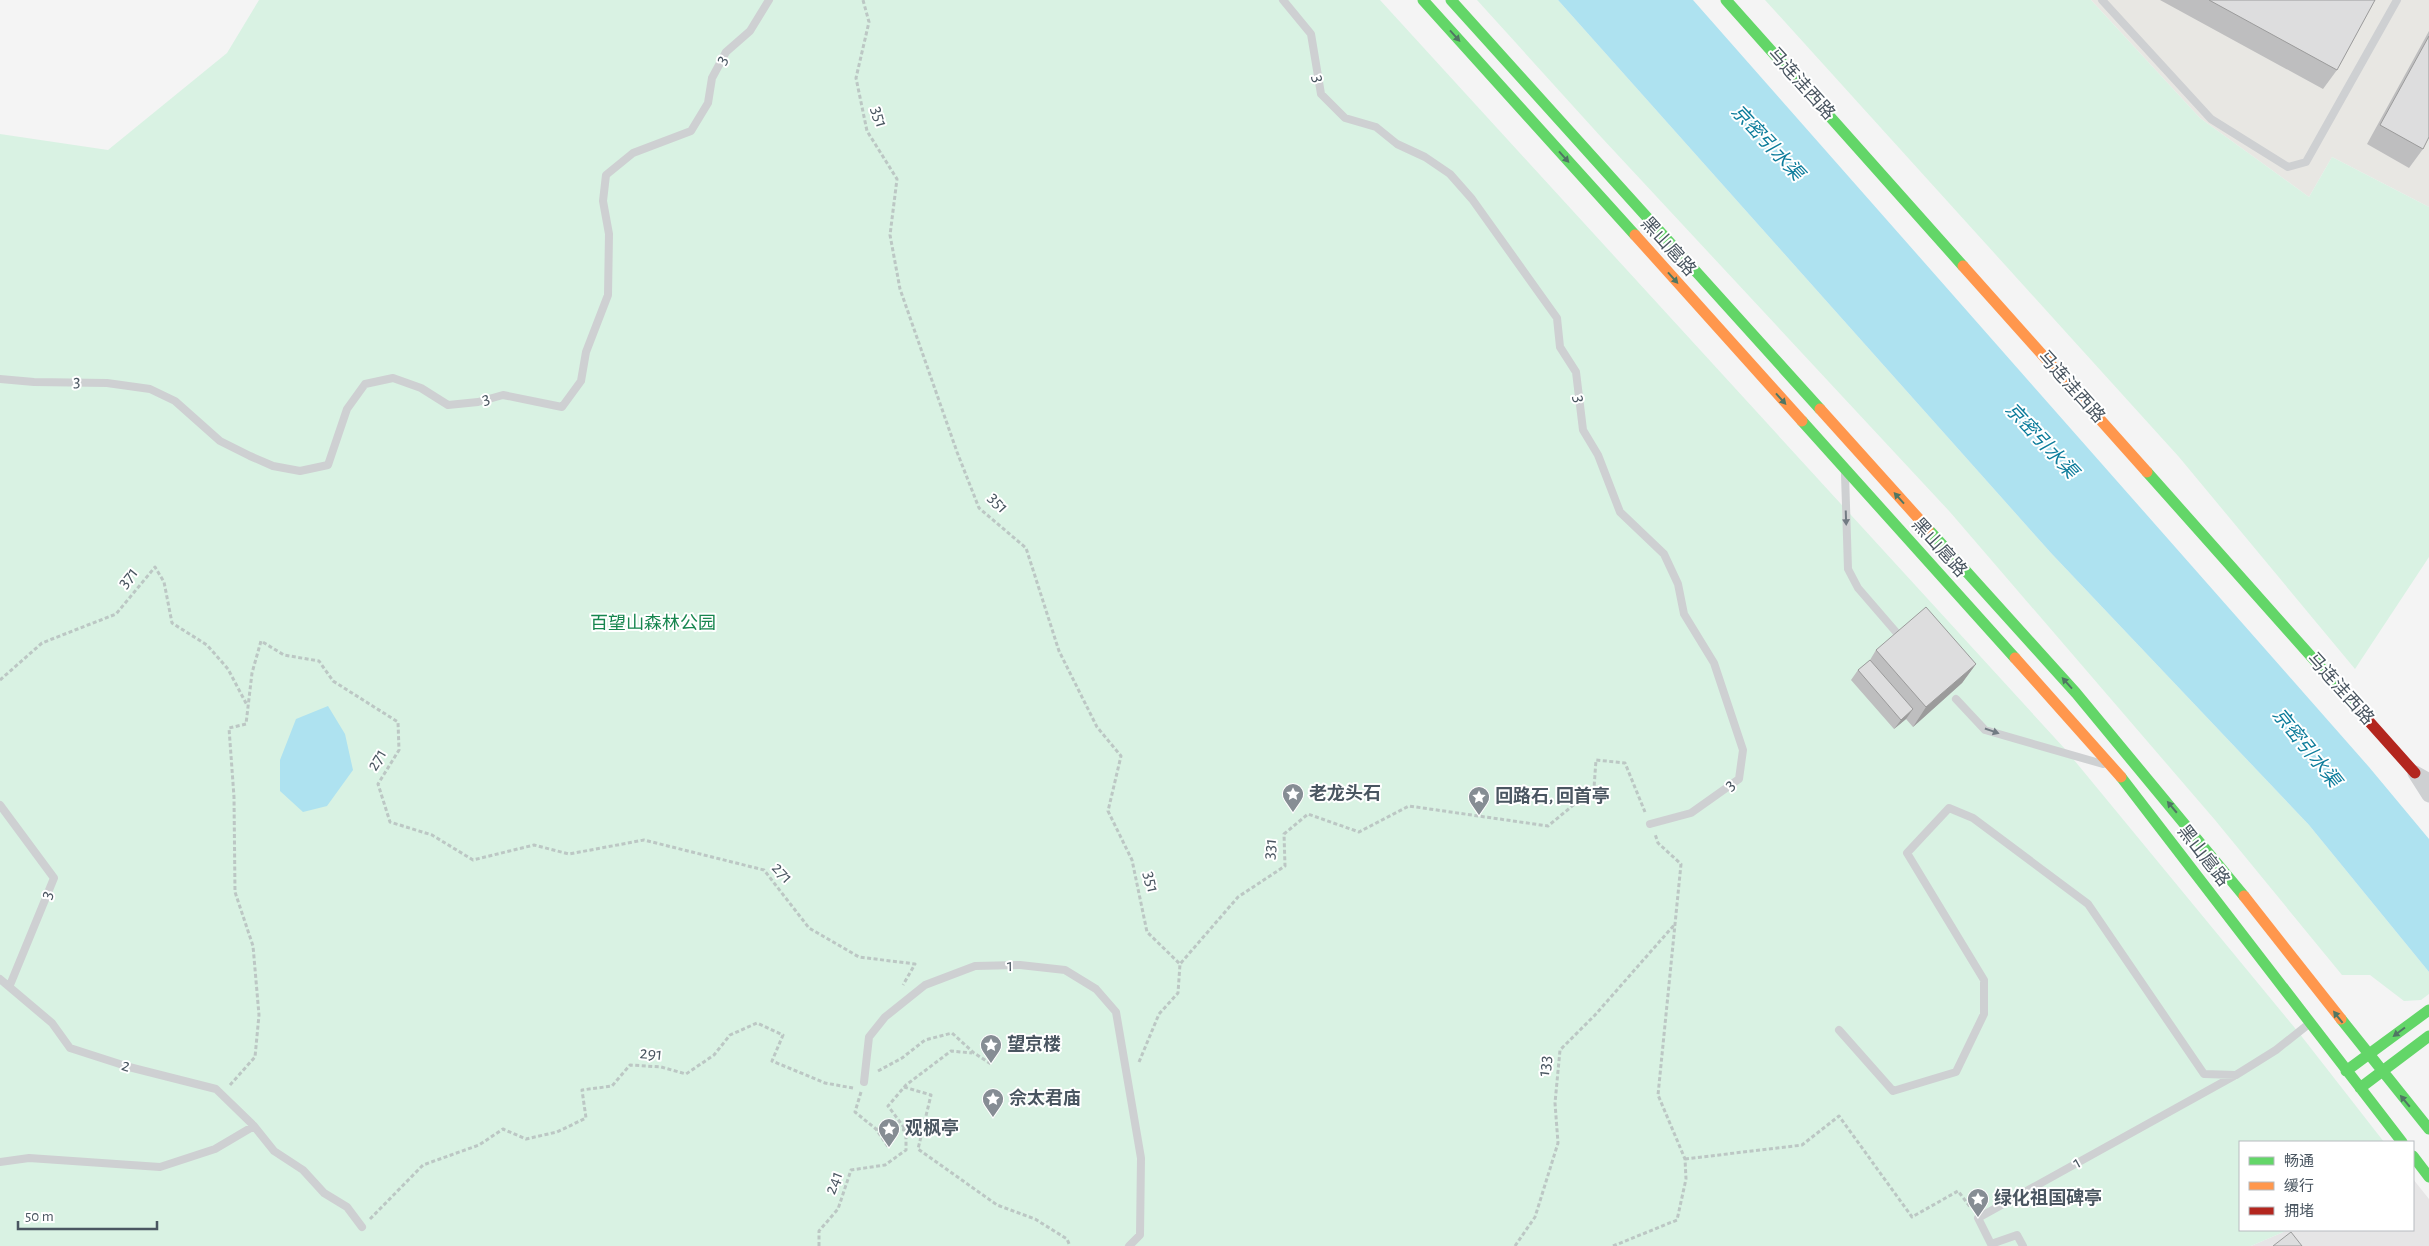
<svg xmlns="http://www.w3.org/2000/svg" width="2429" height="1246" viewBox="0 0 2429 1246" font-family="'Alegreya Sans','Noto Sans SC',sans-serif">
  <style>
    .commercial { fill: #e8e7e3 }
    .education { fill: #e6e5e6 }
    .green { fill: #d9f2e3 }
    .water { fill: #aee2f0 }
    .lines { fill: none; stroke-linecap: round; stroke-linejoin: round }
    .path { stroke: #bcc7c4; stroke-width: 3; stroke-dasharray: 4 2.5; stroke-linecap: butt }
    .lane { stroke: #ced0d2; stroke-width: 8 }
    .street { stroke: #ced0d2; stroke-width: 15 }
    .fast { stroke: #63d668; stroke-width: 11 }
    .slow { stroke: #ff974d; stroke-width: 11 }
    .jam { stroke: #b3261e; stroke-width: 11 }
    .wall { fill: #bebebf }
    .shaded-wall { fill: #9b9b9b }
    .building { fill: #ddddde; stroke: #9b9b9b }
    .oneway { fill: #507663 }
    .oneway2 { fill: #727b83 }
    .labels { text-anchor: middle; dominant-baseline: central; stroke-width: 4; stroke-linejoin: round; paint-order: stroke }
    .street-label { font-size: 18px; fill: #4a5661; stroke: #fff }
    .park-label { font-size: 18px; fill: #17864f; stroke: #fff }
    .poi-label { font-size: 18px; font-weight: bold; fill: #4a5661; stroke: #fff; text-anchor: start }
    .water-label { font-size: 19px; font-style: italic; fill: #0c7c9b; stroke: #fff }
  </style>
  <rect width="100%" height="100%" fill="#f4f4f4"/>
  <!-- commercial -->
  <path class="commercial" d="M2091,0H2429V207L2332,157L2309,197L2200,118Z"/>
  <!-- education -->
  <path class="education" d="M2413,1179L2429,1199V1246H2251L2288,1230H2413Z"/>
  <!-- green -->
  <path class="green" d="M259,0H1380L2065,749L2299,1033L2384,1142H2240V1230H2288L2251,1246H0V134L108,150L227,53Z
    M1477,0H1558L2051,553L2309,825L2429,972V994L2421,1000L2404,1001L2370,975H2342L2215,820L1950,512L1602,138Z
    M1765,0H2091L2200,118L2309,197L2332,157L2429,207V557L2355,669L2179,457Z"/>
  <!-- water -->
  <path class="water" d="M1558,0H1693L2369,767L2429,839V972L2309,825L2051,553Z
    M328,706L345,734L353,770L327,806L303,812L280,791V760L296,719Z"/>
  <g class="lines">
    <!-- path -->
    <path class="path" d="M863,0L869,22L856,78L867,131L897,179L890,235L900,289L957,452L979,508L1026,548L1059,651L1097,727L1121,756L1108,811L1132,860L1147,932L1180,964
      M0,680L42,643L116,614L155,567L164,582L172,623L207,645L228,669L247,705
      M1139,1062L1159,1014L1178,993L1180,964L1238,897L1285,866L1284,834L1308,814L1359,832L1409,806L1548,826L1594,788L1596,760L1625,763L1645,812
      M878,1071L902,1058L925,1040L952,1033L974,1053L991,1064
      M230,1085L255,1057L259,1015L253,946L235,892L234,797L229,728L246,724L252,673L261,641L284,655L319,661L333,681L398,722L399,750L378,784L390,822L432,835L473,860L534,845L569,854L644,840L764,870L809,928L859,957L915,964L903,985
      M904,1087L931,1095L918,1149L997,1205L1035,1219L1067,1239L1070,1246
      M861,1092L855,1112L876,1129L889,1148
      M876,1129L906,1130L888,1106L906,1085L951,1051L972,1053
      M1685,1159L1802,1145L1839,1116L1912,1217L1958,1191L1971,1208
      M370,1219L423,1165L479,1145L503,1129L526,1139L557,1132L586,1118L582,1090L612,1086L630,1065L661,1067L686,1074L714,1055L730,1035L757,1023L783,1035L772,1061L825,1083L853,1088
      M819,1246V1231L838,1209L851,1170L885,1165L906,1150V1130
      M1515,1246L1535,1217L1558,1143L1555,1103L1560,1050L1595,1015L1675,924
      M1613,1246L1677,1220L1686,1179L1685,1159L1658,1095L1681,864L1658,843L1655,834"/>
    <!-- lane -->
    <path class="lane" d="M1283,0L1311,34L1321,94L1345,118L1376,127L1397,144L1425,157L1450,174L1472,199L1557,318L1560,347L1576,372L1583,430L1598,455L1620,512L1664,554L1678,584L1684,614L1714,663L1743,750L1739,779L1691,813L1650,824
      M2102,0L2211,119L2288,167L2306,162L2397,0
      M0,379L34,382L107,383L150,389L175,401L220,441L250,456L273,466L300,471L328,465L347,409L365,384L393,378L421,388L448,405L478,402L503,395L562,407L581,381L586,352L608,295L609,234L603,201L606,175L633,153L691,131L708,103L712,78L726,52L750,31L769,0
      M1845,474L1848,569L1858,588L1896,632
      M1956,699L1985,730L2103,764
      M0,805L54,878L10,985
      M0,979L52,1023L70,1048L129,1067L216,1089L254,1126L274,1151L303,1170L324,1193L347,1207L362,1227
      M1839,1030L1893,1091L1956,1072L1984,1014V980L1907,853L1949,808L1973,818L2088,904L2204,1074L2236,1075L2276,1050L2310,1023
      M864,1082L869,1037L885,1017L925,985L975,966L1020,965L1065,970L1096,989L1116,1012L1141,1158L1140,1235L1129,1246
      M0,1162L29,1158L160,1167L215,1149L254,1126
      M2023,1246L2017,1235L1991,1244L1978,1218L2234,1076"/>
    <!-- street -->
    <path class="street" d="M2429,781L2415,773L2429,795"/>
    <!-- fast -->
    <path class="fast" d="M1423,0L1635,235
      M1451,0L1820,409
      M1726,0L1963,266
      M1802,421L2015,658
      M2147,472L2357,708
      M1928,529L2076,693L2244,896
      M2121,777L2402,1142
      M2341,1019L2429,1129
      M2346,1071L2429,1010
      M2360,1088L2429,1036
      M2413,1156L2429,1177"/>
    <!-- slow -->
    <path class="slow" d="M1635,235L1802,421
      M1963,266L2147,472
      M1820,409L1928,529
      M2015,658L2121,777
      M2244,896L2341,1019"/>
    <!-- jam -->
    <path class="jam" d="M2357,708L2415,773"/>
  </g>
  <!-- wall -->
  <path class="wall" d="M2160,0H2375L2337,70L2323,89Z
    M2429,31V137L2423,149L2409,168L2367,144Z
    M1876,650L1976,664L1962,683L1913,727L1906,719L1894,729L1851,680L1858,670L1870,660Z"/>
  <!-- shaded-wall -->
  <path class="shaded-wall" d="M1976,664L1962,683L1913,727L1926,707Z
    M1913,709L1906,719L1894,729L1901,720Z"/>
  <!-- building -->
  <path class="building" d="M2209,0H2375L2337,70Z
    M2429,36V137L2423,149L2380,125Z
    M1926,607L1976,664L1926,707L1876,650Z
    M1870,660L1913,709L1901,720L1858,670Z
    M2291,1232L2302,1246H2273Z"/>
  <!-- one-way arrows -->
  <defs><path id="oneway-solid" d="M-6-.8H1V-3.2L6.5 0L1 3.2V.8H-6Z" transform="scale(1.25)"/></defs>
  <g class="oneway">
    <use href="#oneway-solid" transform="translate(1455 36) rotate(48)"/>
    <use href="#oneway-solid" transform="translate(1564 157) rotate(48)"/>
    <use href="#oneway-solid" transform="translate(1673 278) rotate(48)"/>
    <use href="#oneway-solid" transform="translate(1781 399) rotate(48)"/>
    <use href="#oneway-solid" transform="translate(1899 498) rotate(-132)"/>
    <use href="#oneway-solid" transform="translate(2067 683) rotate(-132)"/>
    <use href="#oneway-solid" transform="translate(2172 807) rotate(-130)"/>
    <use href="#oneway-solid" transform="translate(2338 1017) rotate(-128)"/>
    <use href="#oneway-solid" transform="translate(2399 1032) rotate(143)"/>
    <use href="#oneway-solid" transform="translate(2405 1101) rotate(-130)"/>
  </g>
  <g class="oneway2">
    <use href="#oneway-solid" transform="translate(1846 518) rotate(88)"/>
    <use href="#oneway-solid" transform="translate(1992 731) rotate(19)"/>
  </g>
  <!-- icons -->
  <defs>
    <g id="sight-pin" transform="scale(1.125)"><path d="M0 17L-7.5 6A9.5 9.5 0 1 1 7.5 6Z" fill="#868d94" stroke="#fff"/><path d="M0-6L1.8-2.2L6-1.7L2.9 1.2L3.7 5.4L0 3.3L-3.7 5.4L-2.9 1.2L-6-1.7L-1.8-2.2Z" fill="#fff"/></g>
  </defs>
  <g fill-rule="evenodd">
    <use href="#sight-pin" x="1293" y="794"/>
    <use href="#sight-pin" x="1479" y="797"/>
    <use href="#sight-pin" x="991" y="1045"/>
    <use href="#sight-pin" x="993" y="1099"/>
    <use href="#sight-pin" x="889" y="1129"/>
    <use href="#sight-pin" x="1978" y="1199"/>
  </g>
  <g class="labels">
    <!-- street labels -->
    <g class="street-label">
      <text transform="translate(722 60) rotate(-58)">3</text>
      <text transform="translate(1318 79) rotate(81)">3</text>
      <text transform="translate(1801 84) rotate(48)">马连洼西路</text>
      <text transform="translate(879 117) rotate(74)">351</text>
      <text transform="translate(1668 247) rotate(48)">黑山扈路</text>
      <text transform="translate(77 382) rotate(2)">3</text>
      <text transform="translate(2071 387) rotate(48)">马连洼西路</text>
      <text transform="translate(486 399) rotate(-14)">3</text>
      <text transform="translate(1579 399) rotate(82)">3</text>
      <text transform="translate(998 503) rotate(48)">351</text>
      <text transform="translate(1939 548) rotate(48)">黑山扈路</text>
      <text transform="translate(128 578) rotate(-51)">371</text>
      <text transform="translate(2340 689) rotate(48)">马连洼西路</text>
      <text transform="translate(377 760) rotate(-59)">271</text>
      <text transform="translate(1730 785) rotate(-39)">3</text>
      <text transform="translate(1270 849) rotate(-83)">331</text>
      <text transform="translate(2203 856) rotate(52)">黑山扈路</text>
      <text transform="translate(782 873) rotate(47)">271</text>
      <text transform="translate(1151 882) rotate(77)">351</text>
      <text transform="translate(47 895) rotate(-68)">3</text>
      <text transform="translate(1010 966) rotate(-1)">1</text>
      <text transform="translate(651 1054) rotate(5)">291</text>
      <text transform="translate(126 1066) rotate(17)">2</text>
      <text transform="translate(1545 1066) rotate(-83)">133</text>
      <text transform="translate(2077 1163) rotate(-29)">1</text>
      <text transform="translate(834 1183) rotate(-69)">241</text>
    </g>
    <!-- park labels -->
    <g class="park-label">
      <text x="653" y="624">百望山森林公园</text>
    </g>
    <!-- poi labels -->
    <g class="poi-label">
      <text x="1309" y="794">老龙头石</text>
      <text x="1495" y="797">回路石, 回首亭</text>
      <text x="1007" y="1045">望京楼</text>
      <text x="1009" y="1099">佘太君庙</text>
      <text x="905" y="1129">观枫亭</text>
      <text x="1994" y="1199">绿化祖国碑亭</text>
    </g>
    <!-- water labels -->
    <g class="water-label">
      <text transform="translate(1767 143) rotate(47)">京密引水渠</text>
      <text transform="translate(2041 441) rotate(47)">京密引水渠</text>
      <text transform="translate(2306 748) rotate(51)">京密引水渠</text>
    </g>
  </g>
  <!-- legend -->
  <rect x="2239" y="1141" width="175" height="90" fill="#ffffff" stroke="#b7bbc0"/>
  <rect x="2249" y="1157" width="25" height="8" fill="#63d668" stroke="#b7bbc0"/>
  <text x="2284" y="1166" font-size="15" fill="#4a5661">畅通</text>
  <rect x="2249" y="1182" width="25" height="8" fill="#ff974d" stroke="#b7bbc0"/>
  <text x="2284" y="1191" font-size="15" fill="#4a5661">缓行</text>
  <rect x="2249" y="1207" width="25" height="8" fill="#b3261e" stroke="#b7bbc0"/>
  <text x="2284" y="1216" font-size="15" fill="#4a5661">拥堵</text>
  <!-- scale -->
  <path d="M18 1221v8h139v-8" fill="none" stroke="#4a5661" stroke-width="2.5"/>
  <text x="25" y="1221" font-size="15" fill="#4a5661" stroke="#ffffff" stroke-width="4" paint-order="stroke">50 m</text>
</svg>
